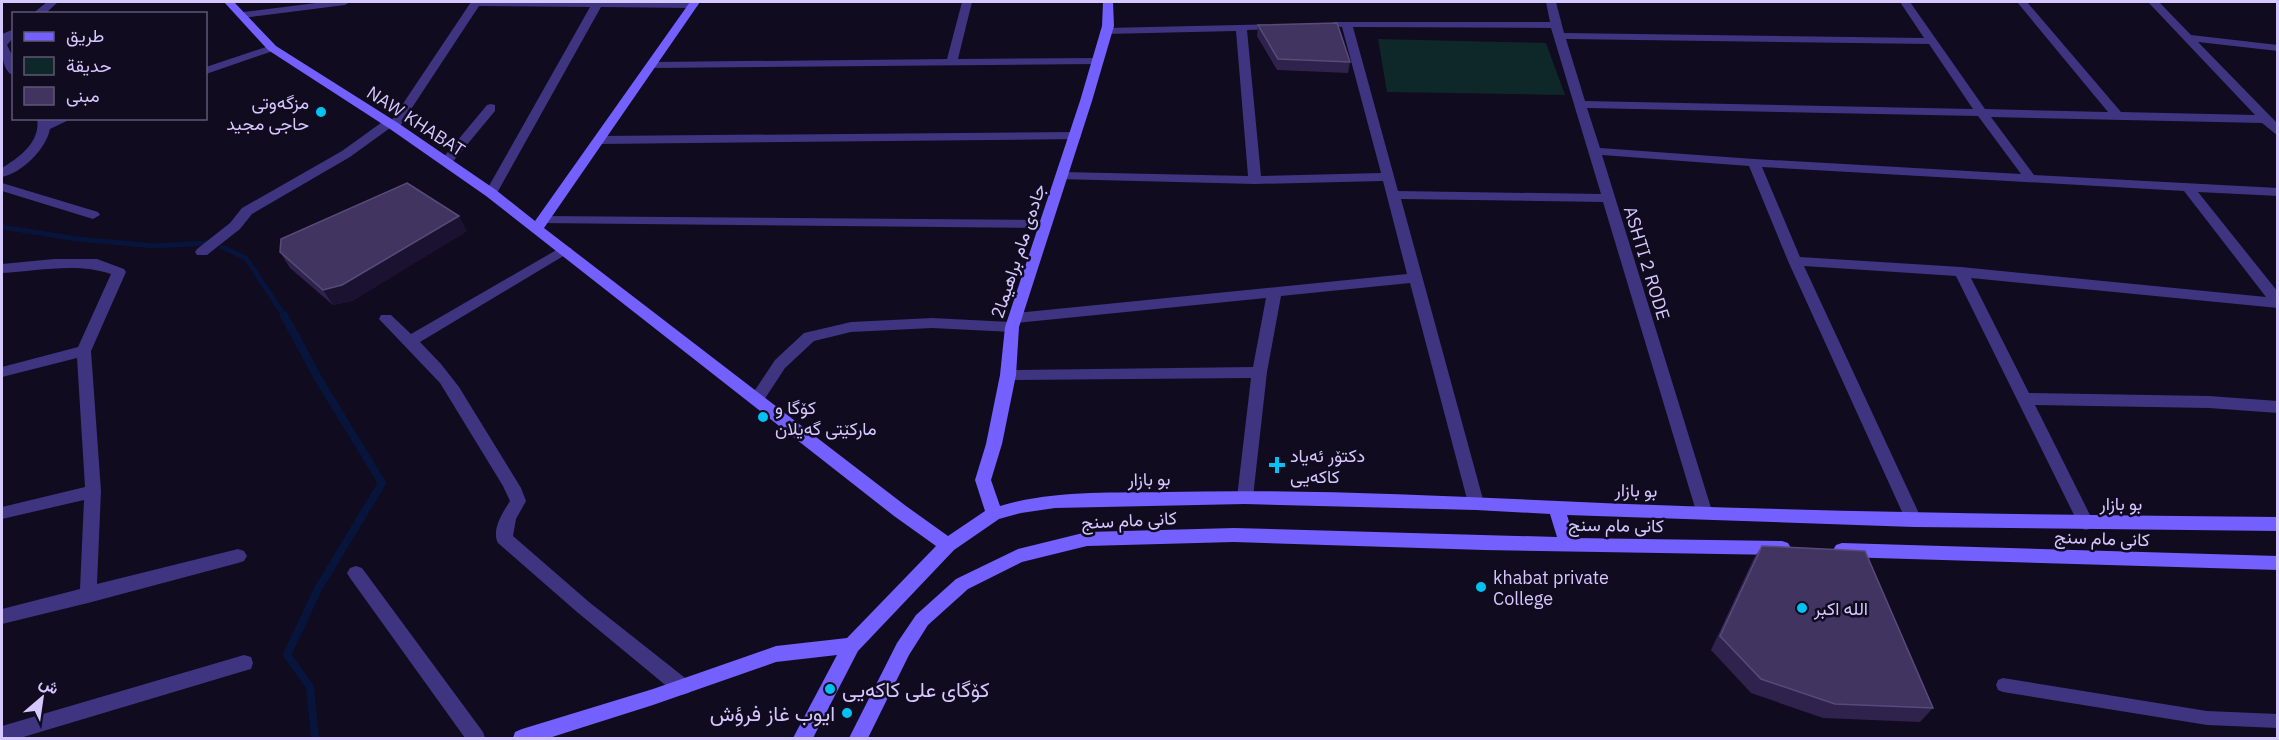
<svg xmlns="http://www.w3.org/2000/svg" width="2279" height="740" viewBox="0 0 2279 740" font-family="'IBM Plex Sans',Vazirmatn,sans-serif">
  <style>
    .green { fill: #0e2729 }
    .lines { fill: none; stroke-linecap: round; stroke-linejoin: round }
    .stream-far1 { stroke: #07153c; stroke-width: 5 }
    .stream { stroke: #07153c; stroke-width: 8 }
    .lane { fill: #3e3480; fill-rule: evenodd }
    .street { fill: #3e3480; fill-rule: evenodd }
    .secondary { fill: #745fff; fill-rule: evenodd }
    .wall { fill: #2f224d }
    .shaded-wall { fill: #1b1232 }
    .building { fill: #413460; stroke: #584b79; stroke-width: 1.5 }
    .poi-dot { fill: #00c2f3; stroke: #100b1e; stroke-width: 2 }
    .labels { text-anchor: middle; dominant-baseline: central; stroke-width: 5; stroke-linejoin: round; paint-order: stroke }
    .poi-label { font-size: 18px; fill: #d4c8ff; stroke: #100b1e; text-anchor: start }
    .street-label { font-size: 18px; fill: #d4c8ff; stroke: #100b1e }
    .near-poi-label { font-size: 21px; fill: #d4c8ff; stroke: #100b1e; text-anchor: start }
  </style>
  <rect width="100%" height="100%" fill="#100b1e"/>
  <!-- green -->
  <path class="green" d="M1378,39L1546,43L1565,95L1387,92Z"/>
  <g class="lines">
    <!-- stream-far1 -->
    <path class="stream-far1" d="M2,227L77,239L155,246L208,243
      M222,247L246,258L285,317"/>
    <!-- stream -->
    <path class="stream" d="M284,315L318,378L382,483L318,589L287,655L310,687L315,738"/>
    <!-- lane -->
    <path class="lane" d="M2003,678L2207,711L2278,714V728L2207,725L2003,692L1998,690L1996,685L1998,680Z"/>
    <!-- street -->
    <path class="street" d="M47,2H58L45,14H32Z
      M324,2H350L345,5L243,18L238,15L243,12Z
      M471,2H693L698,5L693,8L601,7L497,193L491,197L485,193L590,7L479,6L398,129L390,128L350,157L252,214L240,229L207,255H197L195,252L197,249L230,223L242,208L342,151L385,120H392Z
      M962,2H972L958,59L1098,58L1104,61L1098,64L652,68L646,65L652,62L947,59Z
      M1546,2H1556L1564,33L1924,38L1900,2H1910L1985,109L2108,112L2017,2H2027L2121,112L2255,115L2148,2H2159L2191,35L2278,45V51L2198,42L2278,124V136L2262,123L1991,117L2034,175L2278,188V196L2198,192L2278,292V308L1971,278L2029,393L2209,396L2278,401V413L2209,408L2035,405L2094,523L2092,528L2086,530L2080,528L2078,523L1956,276L1804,266L1922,520L1920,525L1914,527L1908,525L1788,261L1749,166L1602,155L1712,511L1710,516L1704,518L1698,516L1696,511L1603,202L1401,199L1484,503L1482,508L1476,510L1470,508L1468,503L1410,283L1281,296L1267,372L1253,497L1251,502L1245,504L1239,502L1237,497L1251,378L1008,380L1003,379L1000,375L1003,371L1008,370L1253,367L1266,298L1015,323L1019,327L1012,332L932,328L851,332L814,341L785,368L762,403H752L749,399L775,360L804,333L851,322L932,318L1011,322L1008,318L1015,313L1407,274L1383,181L1255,184L1057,179L1056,176L1062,172L1248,176L1236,31L1106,34L1100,31L1106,28L1281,24L1283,26L1277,29L1247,30L1261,176L1381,173L1342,27L1333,26V22H1550ZM1353,27L1551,28L1601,194L1398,191ZM1566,39L1929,44L1973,109L1585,101ZM1587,108L1978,116L2021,174L1754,159L1600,148ZM1762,167L2184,191L2266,297L1961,267L1800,257Z
      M14,29V37L7,45L14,59V76C0,70 2,48 2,34Z
      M272,45L278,48L276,50L206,74V67Z
      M491,104L495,105V111L450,165H442L440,162L442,159L487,105Z
      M37,118H49V120L73,118L50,129C46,149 22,173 2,177V168C20,157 41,142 37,118Z
      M1075,132L1081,136L1079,139L600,144L594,140L600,136Z
      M2,183L98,212L100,215L93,219L2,191Z
      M543,216L1046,220L1053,224L1046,228L538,223L536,220Z
      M565,245L572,249L570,252L420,342L441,364L459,387L521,488L526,501L516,519L513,536L589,602L689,681L691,687L689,693L682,695L675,693L577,612L498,543C491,530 503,512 510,501L503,486L440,383L379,319L381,315H391L411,334Z
      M54,259H97L124,269L126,272L91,351L101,491L97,584L238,549L244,551L247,556L244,561L238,563L88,603L2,624V609L80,589L84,500L2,519V507L85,487L77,358L2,377V367L78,347L111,274C77,262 37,271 2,273V264Z
      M356,566L362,568L483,732L485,738H465L350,578L347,573L350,568Z
      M244,655L251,657L253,663L251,669L244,671L20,738H2V726Z"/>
    <!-- secondary -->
    <path class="secondary" d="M224,2H234L276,46L398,123L496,190L535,221L690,2H700L544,228L906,506L948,536L985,511L975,480L986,444L1000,375L1005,327L1080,101L1102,26L1103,2H1113L1114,26L1092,101L1019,327L1016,375L1002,444L991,480L1000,506C1053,490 1110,493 1166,492C1296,489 1427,495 1558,501C1797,512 2037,515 2278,517V531L1914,527L1567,515L1574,538L1782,541L1788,543L1791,548L1788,553L1782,555L1484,550L1234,542L1087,546L1022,562L968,589L928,625L909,655L868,738H849L897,643L916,615L956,579L1018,549L1087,532L1234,528L1557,537L1550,514L1476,510L1245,504L1055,508L1021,513L999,519L954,550L858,651L813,738H793L837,655L776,662L653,705L549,738H513L515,732L522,729L653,689L776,646L847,638L936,546L894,516L486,196L390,129L268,50Z
      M1842,543L2278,556V570L1842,557L1836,555L1833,550L1836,545Z"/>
  </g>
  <!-- wall -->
  <path class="wall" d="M1258,25L1350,62L1348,73L1277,70L1257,36Z
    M467,231L352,301L333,305L290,268L280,252Z
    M1762,546L1933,708L1920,722L1823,718L1751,693L1711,650L1753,560Z"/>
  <!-- shaded-wall -->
  <path class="shaded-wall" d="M459,216L467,231L352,301L333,305L323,290Z"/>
  <!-- building -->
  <path class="building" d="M1337,23L1350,62L1278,59L1258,25Z
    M407,183L459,216L342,285L323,290L280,252L281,239Z
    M1762,546L1865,551L1933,708L1835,704L1761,679L1720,636Z"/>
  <!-- markers -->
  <g class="poi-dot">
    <circle cx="321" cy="112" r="6"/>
    <circle cx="763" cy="417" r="6"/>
    <path d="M1274 456h6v6h6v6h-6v6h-6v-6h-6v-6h6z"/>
    <circle cx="1481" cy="587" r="6"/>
    <circle cx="1802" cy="608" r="6"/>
    <circle cx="830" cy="689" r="6"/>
    <circle cx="847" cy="713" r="6"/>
  </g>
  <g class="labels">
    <!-- poi labels -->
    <g class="poi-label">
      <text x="309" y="102" text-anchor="end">مزگەوتى<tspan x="309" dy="21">حاجى مجيد</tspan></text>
      <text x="775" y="407">کۆگا و<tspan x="775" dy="21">مارکێتی گەیلان</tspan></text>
      <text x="1290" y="455">دکتۆر ئەیاد<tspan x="1290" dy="21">کاکەیی</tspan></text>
      <text x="1493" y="577">khabat private<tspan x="1493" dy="21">College</tspan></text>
      <text x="1814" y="608">اللە اكبر</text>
    </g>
    <!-- street labels -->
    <g class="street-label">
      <text transform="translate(416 121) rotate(33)">NAW KHABAT</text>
      <text transform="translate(1018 251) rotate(-72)">جادەی مام براهیما2</text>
      <text transform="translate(1647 263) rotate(73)">ASHTI 2 RODE</text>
      <text transform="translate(1149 479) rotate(-1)">بو بازار</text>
      <text transform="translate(1636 490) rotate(1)">بو بازار</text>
      <text x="2121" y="503">بو بازار</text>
      <text transform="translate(1129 520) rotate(-3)">کانی مام سنج</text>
      <text transform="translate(1616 525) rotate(1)">کانی مام سنج</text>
      <text transform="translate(2102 538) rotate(2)">کانی مام سنج</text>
    </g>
    <!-- near-poi labels -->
    <g class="near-poi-label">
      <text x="842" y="689">کۆگای علی کاکەیی</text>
      <text x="835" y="713" text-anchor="end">ايوب غاز فرؤش</text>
    </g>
  </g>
  <!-- border -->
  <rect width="2279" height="740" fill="none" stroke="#d4c8ff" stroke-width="6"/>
  <!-- legend -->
  <rect x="12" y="12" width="195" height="108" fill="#100b1e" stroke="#5e5778" stroke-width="1.5"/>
  <rect x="24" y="32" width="30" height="9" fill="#745fff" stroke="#5e5778" stroke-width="1.5"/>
  <text x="66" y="42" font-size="18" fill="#d4c8ff">طريق</text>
  <rect x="24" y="57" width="30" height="18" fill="#0e2729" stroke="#5e5778" stroke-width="1.5"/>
  <text x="66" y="72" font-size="18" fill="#d4c8ff">حديقة</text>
  <rect x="24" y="87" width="30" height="18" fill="#413460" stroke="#5e5778" stroke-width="1.5"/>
  <text x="66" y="102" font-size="18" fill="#d4c8ff">مبنى</text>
  <!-- north arrow -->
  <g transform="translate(42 698) rotate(29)" stroke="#100b1e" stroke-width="4.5" paint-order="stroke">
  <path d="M0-4.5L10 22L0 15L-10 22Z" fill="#d4c8ff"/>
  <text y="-9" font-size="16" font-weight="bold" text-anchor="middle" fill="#d4c8ff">ش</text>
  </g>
</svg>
